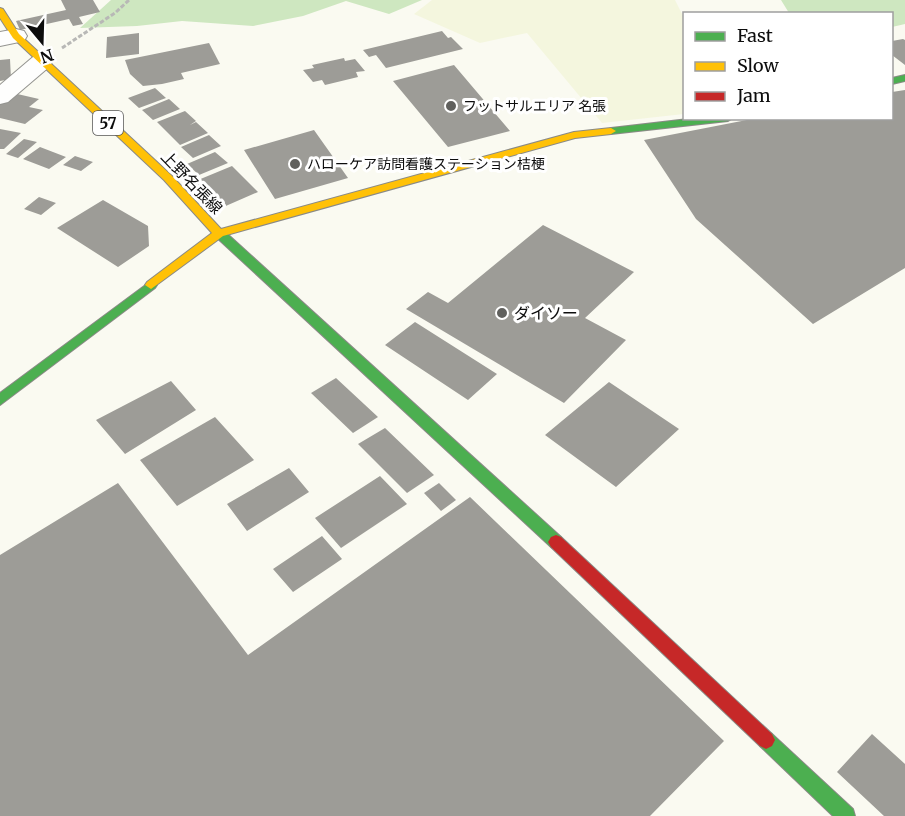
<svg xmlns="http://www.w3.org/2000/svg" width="905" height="816" viewBox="0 0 905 816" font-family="Merriweather,'Noto Sans JP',serif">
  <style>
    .farmland { fill: #f4f6de }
    .forest { fill: #cee7c0 }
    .building { fill: #9d9c97 }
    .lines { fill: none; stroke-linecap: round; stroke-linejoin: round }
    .street-casing { stroke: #949490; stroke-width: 2 }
    .fast-casing { stroke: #8a8a86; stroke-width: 2 }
    .slow-casing { stroke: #8a8a86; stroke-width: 2 }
    .jam-casing { stroke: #8a8a86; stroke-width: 2 }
    .path { stroke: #b8b8b6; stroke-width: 3; stroke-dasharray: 4.5 2; stroke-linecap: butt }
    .street { fill: #fefefd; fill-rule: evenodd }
    .fast { fill: #4caf50; fill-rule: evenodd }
    .slow { fill: #ffc107; fill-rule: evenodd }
    .jam { fill: #c62828; fill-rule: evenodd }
    .poi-dot { fill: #60605d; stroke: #fff; stroke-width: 2 }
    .labels { text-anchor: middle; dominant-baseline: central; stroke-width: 6; stroke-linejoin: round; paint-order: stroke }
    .far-poi-label { font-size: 14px; fill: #0d0d0d; stroke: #fff; text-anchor: start }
    .shield { fill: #fff; stroke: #565656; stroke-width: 1.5 }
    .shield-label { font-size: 15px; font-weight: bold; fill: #0d0d0d }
    .street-label { font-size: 16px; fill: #0d0d0d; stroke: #fff }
    .poi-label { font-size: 16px; fill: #0d0d0d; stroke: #fff; text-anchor: start }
  </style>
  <rect width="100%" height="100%" fill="#fafaf1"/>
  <!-- farmland -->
  <path class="farmland" d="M432,0H675L684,18V114L602,123L527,33L480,43L414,14Z"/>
  <!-- forest -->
  <path class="forest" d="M111,0H422L389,14L346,1L303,16L253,26L182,21L137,26L80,28Z
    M781,0H905V24L892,27V14L789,13Z"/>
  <!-- building -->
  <path class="building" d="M61,0H93L100,12L79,17L83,24L73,26L69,19L20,30L16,21L66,10Z
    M442,31L448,38L451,37L463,49L386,68L376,55L369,57L363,50Z
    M139,33V54L106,58L107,37Z
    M903,39L905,40V65L892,55V41Z
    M209,43L220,64L181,73L184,79L162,84L143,86L130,74L125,60Z
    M344,58L345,61L355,59L365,71L356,72L358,77L325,85L322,80L313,82L303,70L314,68L312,65Z
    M10,59L11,79L0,81V60Z
    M454,65L510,131L448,147L393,81Z
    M155,88L166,98L139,108L128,98Z
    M905,90V268L813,324L696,219L644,140L757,118H892V92Z
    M13,93L39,99L29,107L43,110L25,124L0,118V103Z
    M169,99L180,109L153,120L142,110Z
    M185,111L196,121L190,125L196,122L208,133L180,145L157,122Z
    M0,129L21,133L4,149H0Z
    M314,130L348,178L275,199L244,150Z
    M209,135L221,146L193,158L181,147Z
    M24,139L37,142L18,158L6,154Z
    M40,147L66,157L49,169L23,159Z
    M215,152L228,163L199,175L187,164Z
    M75,156L93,162L81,171L63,165Z
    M232,166L258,192L212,212L186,185Z
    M39,197L56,203L41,215L24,209Z
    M103,200L148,226L149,246L118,267L57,228Z
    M543,225L634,272L585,318L626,340L564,403L406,309L428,292L448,303Z
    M415,322L497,374L468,400L385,345Z
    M336,378L378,417L353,433L311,393Z
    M171,381L196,410L125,454L96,420Z
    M609,382L679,429L616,487L545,435Z
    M215,417L254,460L177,506L140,460Z
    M385,428L434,475L407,493L358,444Z
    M289,468L309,492L247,531L227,504Z
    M380,476L407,504L341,548L315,518Z
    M118,483L248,655L470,497L724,741L650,816H0V555Z
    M439,483L456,500L441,511L424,493Z
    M322,536L342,559L293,592L273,569Z
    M872,734L905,764V816H884L837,772Z"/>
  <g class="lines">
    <!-- street casing -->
    <g class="street-casing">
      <path id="street" d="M16,29L24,31L27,36L24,41L0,46V32Z
        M41,55L49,57L52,62L49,67L8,102L0,104V85L33,57Z"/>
    </g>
    <!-- fast casing -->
    <g class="fast-casing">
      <path id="fast" d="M905,75V81L892,84V78Z
        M697,118H733L728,121L611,134L606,131L611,128Z
        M219,229L223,230L561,537L564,542L561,547L556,549L551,547L215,236V230Z
        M151,281L157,285L155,288L0,405V393Z
        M766,731L772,734L853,809L855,816H833L760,746L757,740L760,734Z"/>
    </g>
    <!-- slow casing -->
    <g class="slow-casing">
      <path id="slow" d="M0,8L3,9L19,34L172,176L221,229L574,132L611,128L616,131L611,134L575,138L223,236L151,289L145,285L147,282L212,233L164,180L13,38L0,18Z"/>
    </g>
    <!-- jam casing -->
    <g class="jam-casing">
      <path id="jam" d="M556,535L561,537L772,734L775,740L772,746L766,749L760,746L551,547L548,542L551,537Z"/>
    </g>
    <!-- path -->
    <path class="path" d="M62,48L115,13L129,0"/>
    <!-- street -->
    <use href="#street" class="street"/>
    <!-- fast -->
    <use href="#fast" class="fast"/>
    <!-- slow -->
    <use href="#slow" class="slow"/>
    <!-- jam -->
    <use href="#jam" class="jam"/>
  </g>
  <!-- markers -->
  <g class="poi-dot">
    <circle cx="451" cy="106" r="6"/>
    <circle cx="295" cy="164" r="6"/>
    <circle cx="502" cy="313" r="6"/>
  </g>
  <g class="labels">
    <!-- far-poi labels -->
    <g class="far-poi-label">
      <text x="463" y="106">フットサルエリア 名張</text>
      <text x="307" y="164">ハローケア訪問看護ステーション桔梗</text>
    </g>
    <!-- shield labels -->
    <rect class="shield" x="93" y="111" width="30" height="24" rx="4.5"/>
    <g class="shield-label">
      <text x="108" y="123">57</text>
    </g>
    <!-- street labels -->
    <g class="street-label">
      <text transform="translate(192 182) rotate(46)">上野名張線</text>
    </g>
    <!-- poi labels -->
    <g class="poi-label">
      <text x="514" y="313">ダイソー</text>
    </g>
  </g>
  <!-- legend -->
  <rect x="683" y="12" width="210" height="108" fill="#ffffff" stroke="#9e9e9e" stroke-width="1.5"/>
  <rect x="695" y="32" width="30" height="9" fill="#4caf50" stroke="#9e9e9e" stroke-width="1.5"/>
  <text x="737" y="42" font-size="18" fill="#0d0d0d">Fast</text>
  <rect x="695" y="62" width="30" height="9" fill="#ffc107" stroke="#9e9e9e" stroke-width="1.5"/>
  <text x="737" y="72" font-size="18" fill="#0d0d0d">Slow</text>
  <rect x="695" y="92" width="30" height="9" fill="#c62828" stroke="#9e9e9e" stroke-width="1.5"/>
  <text x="737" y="102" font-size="18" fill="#0d0d0d">Jam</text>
  <!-- north arrow -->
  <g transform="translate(42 42) rotate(161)" stroke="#ffffff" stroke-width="4.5" paint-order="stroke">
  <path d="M0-4.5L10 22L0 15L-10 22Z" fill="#0d0d0d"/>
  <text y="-9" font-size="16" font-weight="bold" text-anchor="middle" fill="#0d0d0d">N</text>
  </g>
</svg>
